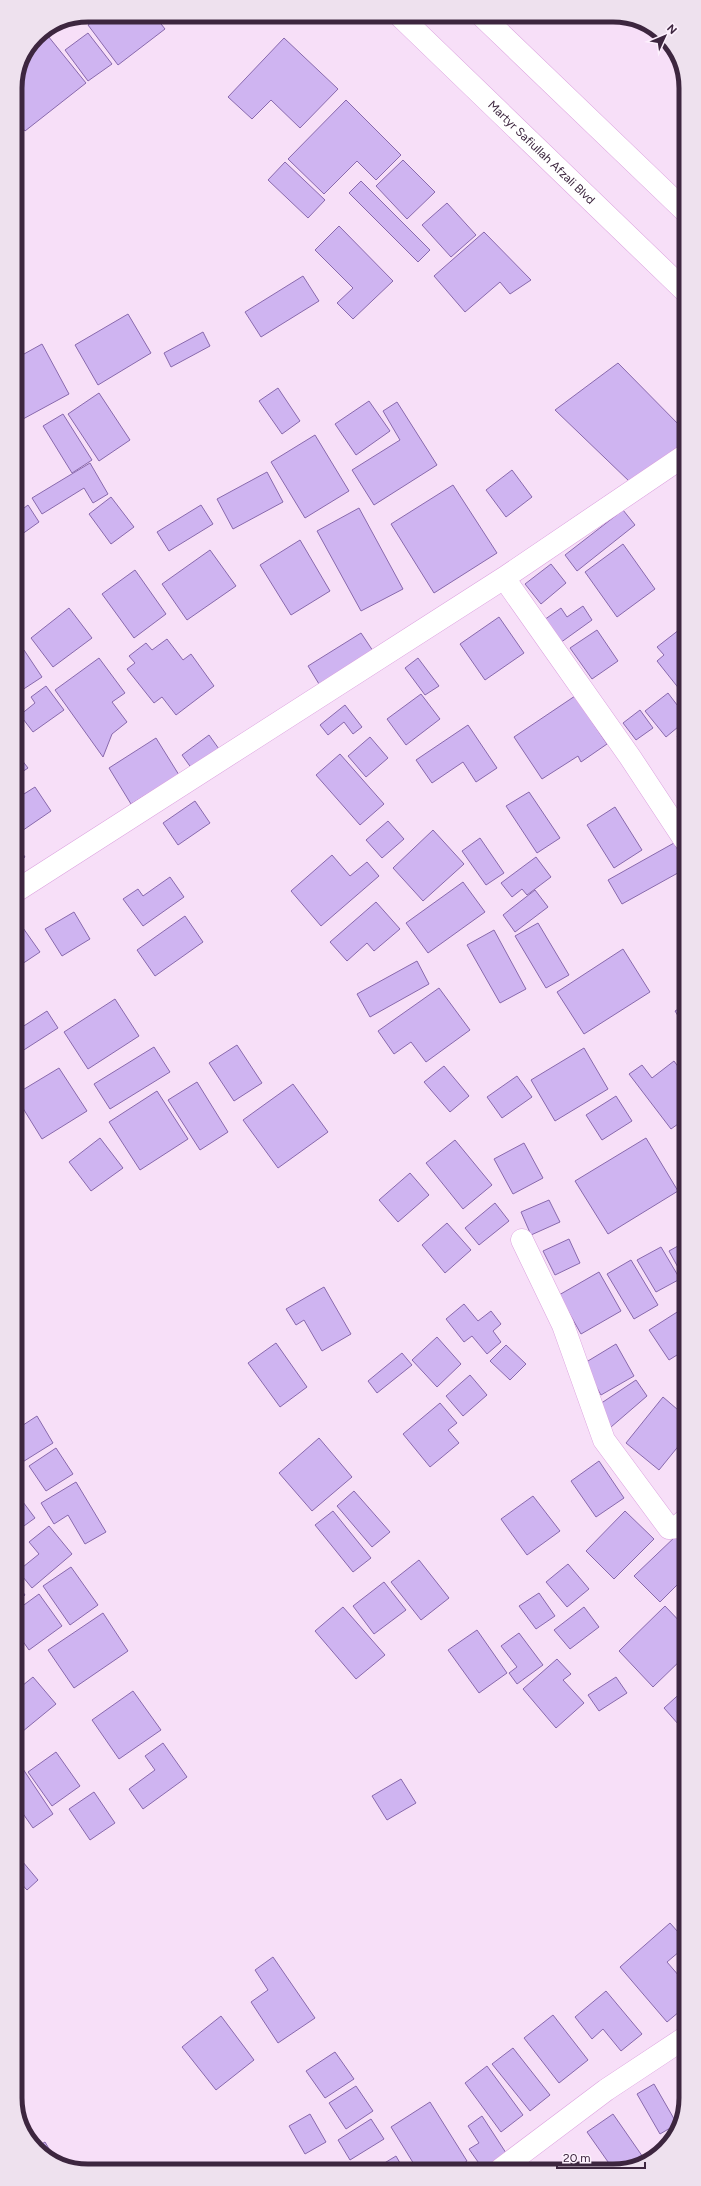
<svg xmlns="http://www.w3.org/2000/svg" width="701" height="2186" viewBox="0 0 701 2186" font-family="Figtree,sans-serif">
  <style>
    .building { fill: #cfb4f1; stroke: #8969ad }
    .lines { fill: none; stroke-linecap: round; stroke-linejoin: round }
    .minor-casing { stroke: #dba1de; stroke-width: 23 }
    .major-casing { stroke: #dba1de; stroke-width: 23 }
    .minor { stroke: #fff; stroke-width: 22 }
    .major { stroke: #fff; stroke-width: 22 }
    .labels { text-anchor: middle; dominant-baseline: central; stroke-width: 3.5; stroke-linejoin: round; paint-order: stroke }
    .street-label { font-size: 12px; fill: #3d263f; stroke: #fdf1fd }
    .rim { fill: none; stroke: #3d263f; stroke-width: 5 }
  </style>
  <rect width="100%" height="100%" fill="#f7dff8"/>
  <!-- building -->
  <path class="building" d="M102,15H154L165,29L118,65L88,25Z
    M88,33L112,64L88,81L65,50Z
    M48,36L86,83L25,131L15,119V83L30,51Z
    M284,38L338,89L300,128L271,100L252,119L228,97Z
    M671,49L684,69V74L667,53Z
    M346,100L401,155L376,180L357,161L324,194L288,159Z
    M403,160L435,192L407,219L376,186Z
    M285,162L325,200L308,218L268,180Z
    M361,181L430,250L418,262L349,193Z
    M447,203L476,235L451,257L422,225Z
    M339,226L393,281L353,319L337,303L353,288L315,250Z
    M484,232L531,280L510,294L500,282L465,312L434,276Z
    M303,276L319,301L261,337L245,312Z
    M128,314L151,353L98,385L75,345Z
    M203,332L210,346L171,367L164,353Z
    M42,344L69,394L23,419L16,405L15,359Z
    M618,363L684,430V442L631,483L555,410Z
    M278,388L300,421L282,434L259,401Z
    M99,393L130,440L99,461L68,414Z
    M369,401L390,431L356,455L335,424Z
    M397,402L437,465L374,505L352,470L400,440L383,411Z
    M63,414L92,460L72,473L43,426Z
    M315,435L349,491L305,518L271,462Z
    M90,463L108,494L93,503L84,488L42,514L32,498Z
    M512,470L532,497L506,517L486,490Z
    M267,472L283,502L233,529L217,499Z
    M453,485L497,553L434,593L391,524Z
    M111,497L134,527L111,544L89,514Z
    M28,505L39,522L18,537L16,534V514Z
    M201,505L213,524L169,551L157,532Z
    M359,508L403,589L361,611L317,531Z
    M623,510L635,525L577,571L565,555Z
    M300,540L330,591L291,615L260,565Z
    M623,544L655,589L617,617L585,572Z
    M210,550L236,586L187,620L162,584Z
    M551,564L566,583L541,604L525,584Z
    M135,570L166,614L134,638L102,594Z
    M583,606L592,620L560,643L544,620L561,608L567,617Z
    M69,608L92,638L53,667L31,638Z
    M499,617L524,653L485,680L460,644Z
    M684,626V695L657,661L664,655L657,647Z
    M597,630L618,661L592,679L570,648Z
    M361,633L373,651L319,684L308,666Z
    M167,639L183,660L191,654L214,686L176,715L162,697L154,703L127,669L135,663L129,656L146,643L152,650Z
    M24,650L42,677L16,694V656Z
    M99,658L125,693L112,702L127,722L112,734L103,757L55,690Z
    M418,658L439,686L425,695L405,668Z
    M46,686L64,710L33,732L20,715L35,703L31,697Z
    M668,693L684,714V722L666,737L645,711Z
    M421,694L440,719L406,745L387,719Z
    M575,696L607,744L581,762L578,756L542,779L514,737Z
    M345,705L362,727L353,734L344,722L328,735L320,725Z
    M640,710L653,728L636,740L623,723Z
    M468,725L497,768L476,782L463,762L432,783L416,760Z
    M684,730V746L677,736Z
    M209,735L219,749L192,769L182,755Z
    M370,737L388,758L366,777L348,756Z
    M156,738L179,775L131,804L109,768Z
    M340,754L384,804L360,825L316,775Z
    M18,755L28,768L16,776V757Z
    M35,787L51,811L16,835V799Z
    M529,792L560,838L537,853L506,806Z
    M195,801L210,823L178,845L163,823Z
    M615,807L642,850L614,868L587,825Z
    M388,821L404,839L382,858L366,840Z
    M433,830L464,864L423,901L393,868Z
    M480,838L504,873L486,885L462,851Z
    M674,843L685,862V869L622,904L608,880Z
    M16,844L25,857L16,863Z
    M332,855L350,876L367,862L379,876L321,926L291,891Z
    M536,857L551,877L527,895L522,889L512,897L501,883Z
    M170,877L184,897L143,926L123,899L138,889L143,896Z
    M463,882L485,912L428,953L406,923Z
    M535,890L548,907L515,932L503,915Z
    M376,902L400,929L374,951L367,943L347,961L330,942Z
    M74,912L90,939L62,956L45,929Z
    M185,916L203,942L155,976L137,950Z
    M16,918L40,952L16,968Z
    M538,923L569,975L546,988L515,936Z
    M494,930L526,989L500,1003L467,945Z
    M623,949L650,992L584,1034L557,992Z
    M417,961L429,984L370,1017L357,994Z
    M439,988L470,1030L426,1062L411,1042L394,1054L378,1031Z
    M115,999L139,1036L88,1069L64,1032Z
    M685,1005V1027L675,1011Z
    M47,1011L58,1028L16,1055V1031Z
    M237,1045L262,1083L234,1101L209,1063Z
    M154,1047L170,1072L110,1109L94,1084Z
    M584,1048L608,1089L555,1121L531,1080Z
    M674,1061L685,1076V1119L671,1129L629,1074L642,1065L652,1078Z
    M444,1066L469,1096L450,1112L424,1082Z
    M59,1068L87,1111L42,1139L16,1097V1094Z
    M517,1076L532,1097L502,1118L487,1097Z
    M197,1082L228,1132L200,1150L168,1100Z
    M293,1084L328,1132L278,1168L243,1120Z
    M157,1091L188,1139L140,1170L109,1122Z
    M616,1096L632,1121L602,1140L586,1115Z
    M100,1138L123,1168L91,1191L69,1162Z
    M646,1138L678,1191L608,1234L575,1181Z
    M455,1140L492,1185L463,1209L426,1163Z
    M524,1143L543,1178L513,1194L494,1159Z
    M410,1173L429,1195L398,1222L379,1200Z
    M549,1200L560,1222L531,1235L521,1212Z
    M495,1203L509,1221L479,1245L465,1228Z
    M447,1223L471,1250L445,1273L422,1245Z
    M16,1226L23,1238L16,1242Z
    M569,1239L580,1263L555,1275L543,1251Z
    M685,1242V1280L669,1251Z
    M661,1247L680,1279L656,1292L637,1260Z
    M631,1260L658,1305L634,1319L607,1274Z
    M599,1272L621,1311L581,1334L559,1295Z
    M324,1287L351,1334L322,1351L304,1320L296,1325L286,1309Z
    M464,1304L478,1321L491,1311L501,1324L493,1331L501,1342L487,1354L472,1336L464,1342L446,1319Z
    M685,1307V1350L669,1360L649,1330Z
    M437,1337L461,1364L437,1387L412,1360Z
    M276,1343L307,1387L280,1407L248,1363Z
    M616,1344L634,1376L601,1395L583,1364Z
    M506,1345L526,1364L510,1380L490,1361Z
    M402,1353L412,1365L377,1393L368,1381Z
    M470,1375L487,1395L463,1416L446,1396Z
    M636,1380L647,1396L611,1427L600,1404Z
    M663,1397L685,1416V1438L659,1470L626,1443Z
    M440,1403L457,1423L448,1430L459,1443L430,1467L403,1434Z
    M37,1416L53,1443L21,1463L17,1456V1429Z
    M319,1438L352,1477L312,1511L279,1473Z
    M56,1448L73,1474L46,1491L29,1466Z
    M599,1461L624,1498L596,1517L571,1481Z
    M76,1482L106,1532L85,1544L68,1515L54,1524L41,1503Z
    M354,1491L390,1532L372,1547L337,1506Z
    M533,1496L560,1531L527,1555L501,1519Z
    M20,1498L35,1518L17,1531V1501Z
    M333,1511L371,1558L353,1572L315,1525Z
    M625,1511L654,1539L614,1579L586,1551Z
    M49,1526L72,1554L32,1588L18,1571L39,1554L29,1542Z
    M677,1535L685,1544V1577L660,1602L634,1576Z
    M419,1560L449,1598L421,1620L391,1582Z
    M568,1564L589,1589L567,1607L546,1582Z
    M71,1567L98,1605L70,1625L43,1586Z
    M384,1582L406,1610L374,1634L353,1606Z
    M17,1584L25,1595L17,1602Z
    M539,1593L555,1616L536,1629L519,1606Z
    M39,1594L62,1626L29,1650L17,1633V1610Z
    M665,1606L685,1627V1656L653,1687L619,1651Z
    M343,1607L385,1655L356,1679L315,1631Z
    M584,1607L599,1627L570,1649L554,1630Z
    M103,1613L128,1651L74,1688L48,1650Z
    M477,1630L507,1673L479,1693L448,1650Z
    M519,1633L543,1665L517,1684L509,1673L517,1667L501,1646Z
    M557,1659L571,1674L563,1680L584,1703L556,1728L523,1689Z
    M33,1677L56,1704L17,1736V1690Z
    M616,1677L627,1693L599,1711L588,1695Z
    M686,1688V1733L664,1708Z
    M133,1691L161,1730L119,1759L92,1720Z
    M163,1743L187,1777L143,1809L129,1789L155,1770L145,1756Z
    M56,1752L80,1786L52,1806L28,1772Z
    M23,1769L53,1814L33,1828L17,1805V1773Z
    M401,1779L416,1803L387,1820L372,1796Z
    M94,1792L115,1823L90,1840L69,1809Z
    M17,1855L38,1880L27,1890L17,1879Z
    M670,1923L686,1941V1946L667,1962L686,1984V2006L667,2022L620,1967Z
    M273,1957L315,2018L278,2043L251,2002L268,1990L255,1970Z
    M606,1991L642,2034L621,2051L603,2029L592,2039L575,2017Z
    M553,2015L588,2060L559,2083L524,2038Z
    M221,2016L254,2060L216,2090L182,2047Z
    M513,2048L550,2095L530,2111L492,2064Z
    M335,2052L354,2079L325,2098L306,2071Z
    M487,2066L523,2115L501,2132L465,2083Z
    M654,2084L677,2124L660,2134L637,2094Z
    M356,2086L373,2111L346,2129L329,2103Z
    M430,2102L467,2161L455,2169H417L391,2127Z
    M310,2114L326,2142L305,2154L289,2126Z
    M613,2114L645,2160L632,2169H613L587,2132Z
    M482,2116L508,2156L488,2169H483L469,2149L479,2143L468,2126Z
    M371,2119L384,2139L350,2160L338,2140Z
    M45,2142L55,2159L40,2153L36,2147Z
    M396,2156L404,2170H373Z"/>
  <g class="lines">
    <!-- minor casing -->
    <g class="minor-casing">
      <path id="minor" d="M504,578L630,757L684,839
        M16,891L504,578L684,456
        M522,1240L563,1325L604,1440L669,1528L677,1527L685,1520
        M501,2169L606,2090L686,2037"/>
    </g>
    <!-- major casing -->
    <g class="major-casing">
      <g id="major">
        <path id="s1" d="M399,15L684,290"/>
        <path d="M481,15L684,210"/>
      </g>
    </g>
    <!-- minor -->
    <use href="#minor" class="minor"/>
    <!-- major -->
    <use href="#major" class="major"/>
  </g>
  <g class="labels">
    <!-- street labels -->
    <g class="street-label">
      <text stroke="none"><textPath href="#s1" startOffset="198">Martyr Safiullah Afzali Blvd</textPath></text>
    </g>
  </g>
  <!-- crop -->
  <path d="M0 0H701V2186H0ZM88 22H613A66 66 0 0 1 679 88V2098A66 66 0 0 1 613 2164H88A66 66 0 0 1 22 2098V88A66 66 0 0 1 88 22Z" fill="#eee1ee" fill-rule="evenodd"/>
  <path class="rim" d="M88 22H613A66 66 0 0 1 679 88V2098A66 66 0 0 1 613 2164H88A66 66 0 0 1 22 2098V88A66 66 0 0 1 88 22Z"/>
  <!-- north arrow -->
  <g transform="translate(665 36) rotate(46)" stroke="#fdf1fd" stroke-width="3" paint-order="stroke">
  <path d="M0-3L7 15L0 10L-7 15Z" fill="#3d263f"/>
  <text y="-6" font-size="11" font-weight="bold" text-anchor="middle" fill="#3d263f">N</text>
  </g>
  <!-- scale -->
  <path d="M557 2162v6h88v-6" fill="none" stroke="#3d263f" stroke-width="2"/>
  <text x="563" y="2162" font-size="12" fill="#3d263f" stroke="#fdf1fd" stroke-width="3" paint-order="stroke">20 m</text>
</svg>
